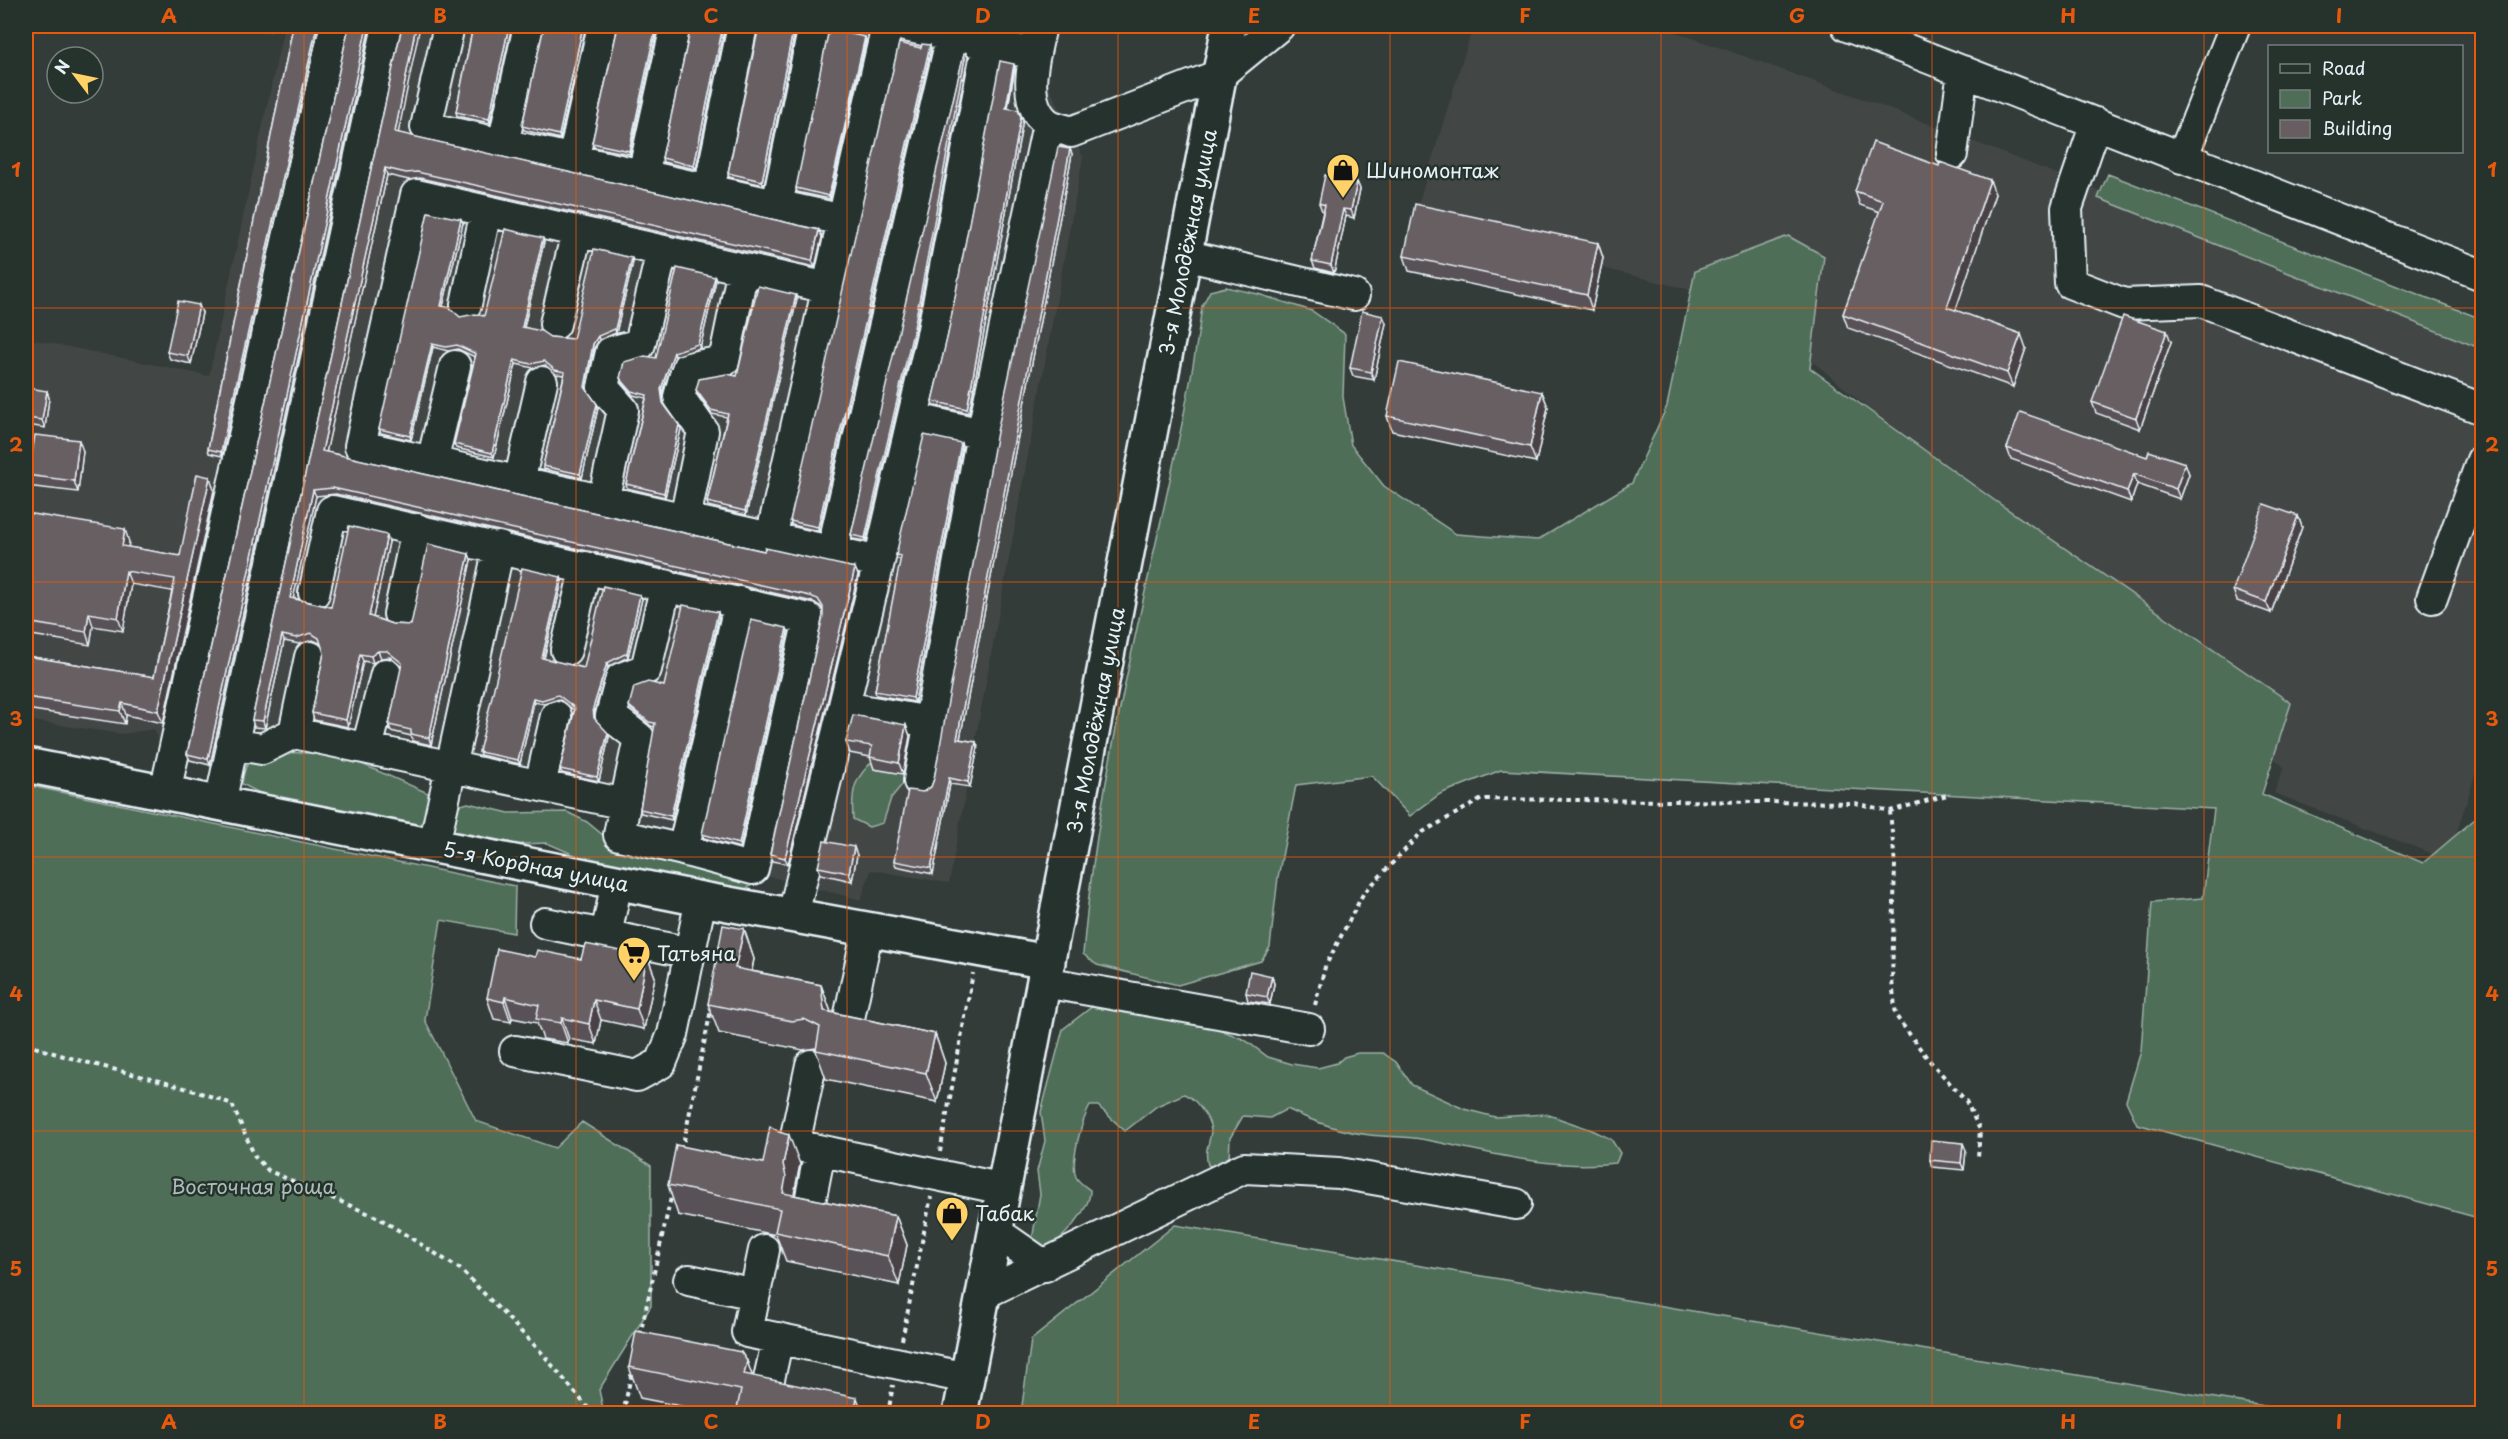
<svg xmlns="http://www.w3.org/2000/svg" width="2508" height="1439" viewBox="0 0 2508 1439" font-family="'Playpen Sans',sans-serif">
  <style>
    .built { fill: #434645 }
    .green { fill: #4f6e58; stroke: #9cb0a8; stroke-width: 1.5 }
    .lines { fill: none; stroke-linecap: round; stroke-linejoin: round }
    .minor-casing { stroke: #e8f1f8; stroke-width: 34 }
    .major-casing { stroke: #e8f1f8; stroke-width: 38 }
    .path { stroke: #e8f1f8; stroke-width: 4; stroke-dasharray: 4.5 4.5; stroke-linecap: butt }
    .minor { stroke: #26332d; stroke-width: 30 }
    .major { stroke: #26332d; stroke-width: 33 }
    .wall { fill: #595154; stroke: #e8f1f8; stroke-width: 1.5 }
    .shaded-wall { fill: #494245; stroke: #e8f1f8; stroke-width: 1.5 }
    .building { fill: #685e62; stroke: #e8f1f8; stroke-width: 1.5 }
    .grid { fill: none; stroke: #e8590c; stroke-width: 1.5; stroke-opacity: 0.55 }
    .labels { text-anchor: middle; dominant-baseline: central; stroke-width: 5; stroke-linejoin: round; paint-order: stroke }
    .poi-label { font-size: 20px; fill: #e8f1f8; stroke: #26332d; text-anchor: start }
    .street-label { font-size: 20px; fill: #e8f1f8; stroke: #26332d }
    .park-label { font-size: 20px; fill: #abbdb8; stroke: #26332d }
    .neatline { fill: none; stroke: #e8590c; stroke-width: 2 }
    .grid-label { font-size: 20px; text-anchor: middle; font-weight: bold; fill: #e8590c }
  </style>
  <rect width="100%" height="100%" fill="#333c38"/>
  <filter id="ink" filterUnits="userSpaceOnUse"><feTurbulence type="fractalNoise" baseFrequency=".0167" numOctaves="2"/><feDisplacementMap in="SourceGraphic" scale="12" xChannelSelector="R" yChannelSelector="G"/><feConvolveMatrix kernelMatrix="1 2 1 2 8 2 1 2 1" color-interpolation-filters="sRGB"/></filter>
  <g filter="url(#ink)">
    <!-- built -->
    <path class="built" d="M237,26H273L271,33Z
      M284,26H1053L1043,74L1083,157L949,883L871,870L861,900L630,841L633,819L281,742L243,775L166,756L154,729L122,734L26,720V338L209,376Z
      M1473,26H1659L1861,98L2482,339V753L2448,860L2274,793L2284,767L2180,670L1805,355L1796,372L1687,289L1413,221Z"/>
    <!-- green -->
    <path class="green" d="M2108,174L2482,319V349L2098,198Z
      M1788,236L1824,256L1810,368L1994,500L2291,703L2262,794L2423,863L2482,813V1219L2137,1124L2126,1101L2141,1051L2152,902L2203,898L2214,809L1501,770L1440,794L1410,816L1372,776L1296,785L1278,877L1270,947L1261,961L1178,985L1097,965L1083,954C1094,824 1122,693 1151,565C1170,479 1191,393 1202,306L1210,291L1226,287L1258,294L1312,311L1345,334L1343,397L1351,445L1384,486L1456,534L1538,540L1632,483L1667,406L1695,271Z
      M274,752L339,754L428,793L435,806L426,832L281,804L242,784C245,759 250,757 274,752Z
      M876,758L874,769L910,775L891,798L883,823L869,827L853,819C851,789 854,778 876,758Z
      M26,785L515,886L514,933L441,920L425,1020L476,1121L555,1148L582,1122L651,1166V1306L599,1390L604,1413H26Z
      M468,803L509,813L567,812L587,822L609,840L759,881L742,891L637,882L547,843L523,844L508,848L476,840L470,835H456L444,828L450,808Z
      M1117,1005L1202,1022L1245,1040L1268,1057L1292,1064L1318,1068L1337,1063L1344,1057L1358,1053H1383L1396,1062L1412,1085L1464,1109L1495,1117L1546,1114L1592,1130L1611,1139L1620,1153L1616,1163C1549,1171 1486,1151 1421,1139C1404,1136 1387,1137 1370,1135C1343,1132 1312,1121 1287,1109L1270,1118L1243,1116L1230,1138L1229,1160L1216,1168L1208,1165C1201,1139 1222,1138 1202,1110C1196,1102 1193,1098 1184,1094L1157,1106L1125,1131L1098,1106H1090C1082,1120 1070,1161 1076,1177C1079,1183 1085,1186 1090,1190C1091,1209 1061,1242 1044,1250L1032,1240L1040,1194L1037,1171L1045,1141L1041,1112L1063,1029L1093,1006Z
      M1175,1225L2306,1413H1021L1031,1340Z"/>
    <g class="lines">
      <!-- minor casing -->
      <g class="minor-casing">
        <path id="minor" d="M449,26L426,127L843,220
          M905,26L1035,54
          M1041,26C1035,54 1019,103 1048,124C1054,128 1064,129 1071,132L1219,75L1279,26
          M1847,26L2482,275
          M2096,123L2067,208L2070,283L2124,304L2201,301L2482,409
          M503,144L529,26
          M1952,154L1963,71
          M2182,158L2235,26
          M573,160L603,26
          M643,175L676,26
          M709,190L743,26
          M777,205L814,26
          M1184,255L1354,295
          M466,304L486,211
          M555,324L577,232
          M913,418L982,434
          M432,462L455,366
          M519,482L542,382
          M603,501L623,410L603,387L611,352L640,344L662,251
          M685,519L703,431L679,397L687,368L724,361L743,269
          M771,538L360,446L416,195L828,288
          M832,552L952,36
          M879,562L932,335L988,43
          M314,593L332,511L809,619L753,869L683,850
          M2432,598L2482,460
          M399,614L417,529
          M566,650L586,567
          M844,707L930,722
          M294,733L310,657
          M232,744L262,749L294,733L625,804L619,835L683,850L740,602
          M367,748L386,674
          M919,781L982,434L1048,124
          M540,785L556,716
          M165,792L335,26
          M220,803L388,26
          M625,804L639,738L611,716L621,678L646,669L666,585
          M434,845L499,547
          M793,915L879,562L771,538L887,26
          M545,923L671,949
          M606,935L617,882
          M1044,982L1309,1029
          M848,1023L868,929
          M515,1051L637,1076L661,1063L673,1034L701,899
          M811,1065L794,1145L1004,1189
          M811,1197L820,1151
          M996,1232L1045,1266
          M764,1250L747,1332L967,1378
          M689,1280L755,1294
          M983,1294L1244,1168L1339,1173L1516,1204
          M769,1379L778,1338"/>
      </g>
      <!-- major casing -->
      <g class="major-casing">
        <path id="major" d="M26,765L701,899L1048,962
          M960,1414L1229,26"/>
      </g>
      <!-- path -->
      <path class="path" d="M1890,811L1895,864L1892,981L1896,1016L1928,1059L1966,1101L1980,1130L1978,1157
        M1315,1005L1325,967L1363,894L1421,833L1482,799L1855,803L1890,811L1947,795
        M26,1044C94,1068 165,1078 232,1104L255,1157L269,1171L379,1218L460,1269L542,1353L593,1414
        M682,1150L712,1005
        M940,1152L973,973
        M640,1335L672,1193
        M902,1340L931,1197
        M623,1414L632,1371
        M888,1414L893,1385"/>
      <!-- minor -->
      <use href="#minor" class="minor"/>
      <!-- major -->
      <use href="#major" class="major"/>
    </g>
    <!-- wall -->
    <path class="wall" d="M293,26H319L222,456L209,453L208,449Z
      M349,26H370L210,765L190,760L187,754Z
      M402,26L398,133L819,230L822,237L815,267L420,178L409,180L387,175L326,452L764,551L855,568L858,575L788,864L772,861L770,854L823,616V610L820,606L813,602L336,494L316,496L293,598L331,607L389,542L373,617L392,624L411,625L469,554L471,560L431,745L413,741L411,736L391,731L389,725L402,667L390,657L381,658L373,663L363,661L348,727L314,720L312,713L324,653L322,644L313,640L299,644L284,641L265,728L254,727L252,720Z
      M473,26H512L490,123L457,116L456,112Z
      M544,26H586L560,139L524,130L522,126Z
      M618,26L630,154L594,147L592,143Z
      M691,26H725L696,169L663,162L662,158Z
      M758,26H796L764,185L729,177L728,173Z
      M985,26H1023L1022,33Z
      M866,40L830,199L797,192L796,188Z
      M930,45L931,49L819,531L792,525L790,521L921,48Z
      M968,57L915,331L866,541L853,539L851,535Z
      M1015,67L1008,108L1023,120L969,413L933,405L932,401Z
      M1070,149L1072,154L960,739L976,742L978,747L970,787L950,784L933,874L896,866L894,861L923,792L931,787L934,779Z
      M1357,182L1360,189L1354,218L1346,216L1334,273L1315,268L1312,261L1323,211H1322L1319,203Z
      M1855,191L1995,194L1955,311L2026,348L2013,387L1848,328L1843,314L1880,212L1860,205Z
      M461,219L463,223L443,306L460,317L484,316L544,242L524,327L550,337L573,339L633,262L616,333L599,340L594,348L586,389L597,404L598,408L582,478L544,469L543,466L564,375L556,374L545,365L533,368L516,364L494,457L456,448L454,444L475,357L458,349L448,351L433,347L411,440L381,433L379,429Z
      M1598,243L1603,258L1592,310L1409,271L1404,256Z
      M715,277L716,280L700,348L675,356L662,392L664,404L679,425L681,429L665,497L627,488L626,484L646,398L633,395L622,382L620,378L656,358Z
      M797,299L746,515L708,506L707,502L727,417L712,414L698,394L696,390L737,376Z
      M202,313L191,364L170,359L167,352Z
      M1386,323L1374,380L1353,376L1350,368Z
      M2171,342L2140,429L2096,413L2092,402Z
      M47,391L49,398L45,428L28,425L26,418Z
      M1542,392L1548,407L1536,462L1392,431L1387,416Z
      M961,443L962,447L915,702L876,695L875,691L901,559H897L896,555Z
      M2007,448L2147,457L2185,463L2189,474L2180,499L2137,484L2131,502L2011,459Z
      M83,451L78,492L26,486V454H32Z
      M214,490L163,723L126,715L125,724L26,709V656L154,677L172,591L131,584L123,631L93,626L90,645L26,634V513L129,542L128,547L180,556Z
      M2298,516L2302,527L2271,613L2237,601L2233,590Z
      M561,577L562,581L544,659L584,668L640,595L642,599L628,657L608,667L594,712L595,720L609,737L599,781L562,773L560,769L574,710L559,699L544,704L534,702L520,764L480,755L479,752Z
      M718,612L719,616L672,820L641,813L640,809L655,727L651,726L631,709L629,706L664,686Z
      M788,632L740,848L704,838L702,834Z
      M906,725L910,736L903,774L874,769L870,757L850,753L846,742Z
      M857,855L852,881L821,874L818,867Z
      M744,929L754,959L752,971L821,985L831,1012L935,1034L945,1063L937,1102L826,1079L815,1048L803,1050L719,1033L708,1004Z
      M647,956L655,977L644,1029L601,1020L596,1044L569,1039L568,1043L543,1039L537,1023L512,1018L511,1022L494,1019L487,998L535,957L581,959Z
      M1272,976L1274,984L1270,1004L1248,1001L1246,993Z
      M1966,1150L1964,1170L1932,1167L1930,1160Z
      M763,1163L800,1164L794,1195L896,1216L907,1245L899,1285L786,1261L776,1235L678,1215L668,1185Z
      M747,1361L752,1376L863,1413H716L640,1398L629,1367Z"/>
    <!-- shaded-wall -->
    <path class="shaded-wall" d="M317,26H319L222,456L221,452Z
      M367,26H370L210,765L208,759Z
      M416,26H420L397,139L395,132Z
      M509,26H512L490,123L489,119Z
      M583,26H586L560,139L559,135Z
      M656,26H658L630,154L629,151Z
      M723,26H725L696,169L694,166Z
      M794,26H796L764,185L762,181Z
      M1021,26H1023L1022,33L1020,30Z
      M865,37L866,40L830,199L829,196Z
      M930,45L931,49L819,531L818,527Z
      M966,53L968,57L915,331L866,541L865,538Z
      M1014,64L1015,67L1007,111L1006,108Z
      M1021,117L1023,120L969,413L967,409Z
      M1070,149L1072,154L959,744L957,739Z
      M385,168L387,175L325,458L322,451Z
      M1990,180L1995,194L1952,321L1947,307Z
      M1357,182L1360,189L1354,218L1351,210Z
      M1343,209L1346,216L1334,273L1331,265Z
      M461,219L463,223L442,310L441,306Z
      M819,230L822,237L815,267L812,261Z
      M543,238L544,242L523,331L522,327Z
      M1598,243L1603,258L1592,310L1587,295Z
      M632,258L633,262L616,333L615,329Z
      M715,277L716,280L700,348L698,344Z
      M796,295L797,299L746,515L745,511Z
      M199,305L202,313L191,364L188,356Z
      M1383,316L1386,323L1374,380L1371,372Z
      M2167,331L2171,342L2140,429L2136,418Z
      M2021,334L2026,348L2013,387L2007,373Z
      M598,336L599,340L594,348L586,391L585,387L593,344Z
      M432,344L433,347L411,440L410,436Z
      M674,352L675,356L662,392L665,407L661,389Z
      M514,360L516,364L494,457L492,453Z
      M47,391L49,398L45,428L42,420Z
      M1542,392L1548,407L1536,462L1530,447Z
      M597,404L598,408L582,478L580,474Z
      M679,425L681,429L665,497L664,493Z
      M79,440L83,451L78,492L74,481Z
      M961,443L962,447L915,702L913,698Z
      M2185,463L2189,474L2180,499L2176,489Z
      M2134,474L2137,484L2131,502L2127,491Z
      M210,477L214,490L163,723L158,711Z
      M313,490L316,496L292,604L290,598Z
      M2298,516L2302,527L2271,613L2266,602Z
      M125,529L129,542L126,559L122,546Z
      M387,535L389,542L372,622L369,616Z
      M469,554L471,560L431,745L429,738Z
      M855,568L858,575L788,864L785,858Z
      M126,571L131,584L123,631L118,618Z
      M561,577L562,581L543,662L542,658Z
      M640,595L642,599L628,657L627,653Z
      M718,612L719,616L672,820L671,816Z
      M89,613L93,626L90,645L86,632Z
      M787,628L788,632L740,848L739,844Z
      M282,635L284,641L265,728L263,721Z
      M378,651L381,658L373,663L371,656Z
      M360,654L363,661L348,727L346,720Z
      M607,663L608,667L594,712L595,722L594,718L593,708Z
      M533,698L534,702L520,764L518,760Z
      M122,703L126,715L125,724L120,711Z
      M906,725L910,736L903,774L899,763Z
      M608,733L609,737L599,781L597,777Z
      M976,742L978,747L970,787L968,782Z
      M949,778L950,784L933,874L931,868Z
      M854,847L857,855L852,881L849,873Z
      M744,929L754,959L746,997L735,968Z
      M647,956L655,977L644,1029L637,1009Z
      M1272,976L1274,984L1270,1004L1267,997Z
      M821,985L832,1015L824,1011Z
      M505,997L512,1018L511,1022L504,1002Z
      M594,1000L601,1020L596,1044L589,1024Z
      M562,1018L569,1039L568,1043L561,1023Z
      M935,1034L945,1063L937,1102L926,1073Z
      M789,1135L800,1164L794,1194L797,1206L783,1193V1164Z
      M1963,1143L1966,1150L1964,1170L1961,1163Z
      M896,1216L907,1245L899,1285L888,1256Z
      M747,1361L758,1392L744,1374Z
      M857,1398L863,1413H854Z"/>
    <!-- building -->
    <path class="building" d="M293,26H317L221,452L208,449Z
      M349,26H367L208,759L187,754Z
      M402,26H416L395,132L819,230L812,261L417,172L406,173L385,168L322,451L764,551L765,548L855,568L785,858L770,854L823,616V607L818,599L810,596L333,488L313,490L290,598L331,607L349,526L387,535L369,616L392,624L411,625L428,544L469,554L429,738L411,734V730L389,725L402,663L387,651H378L371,656L360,654L346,720L312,713L324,653L319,638L311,633L296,638L282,635L263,721L252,720Z
      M473,26H509L489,119L456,112Z
      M544,26H583L559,135L522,126Z
      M618,26H656L629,151L592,143Z
      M691,26H723L694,166L662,158Z
      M759,26H794L762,181L728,173Z
      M1001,26H1021L1020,30Z
      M829,29L865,37L829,196L796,188Z
      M899,43L921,48L922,44L930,45L818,527L790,521Z
      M964,53H966L914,328L865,538L851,535Z
      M1000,61L1014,64L1006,108L1018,110L1021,117L967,409L932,401L948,334Z
      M1873,142L1939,166L1940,162L1990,180L1947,307L2021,334L2007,373L1843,314L1883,201L1855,191Z
      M1058,147L1070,149L957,739L976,742L968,782L949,778L931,868L894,861L908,790L923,792L931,787L934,779L997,432Z
      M1325,175L1357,182L1351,210L1343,209L1331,265L1312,261L1325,205L1319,203Z
      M1415,204L1598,243L1587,295L1404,256Z
      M428,212L461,219L441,306L450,308L460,317L475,314L484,316L505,229L543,238L522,327L541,331L550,337L573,339L594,249L632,258L615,329L598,336L593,344L585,387L597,404L580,474L543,466L565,372L555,370L544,361L531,364L514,360L492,453L454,444L476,354L457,345L446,347L432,344L410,436L379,429Z
      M677,268L715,277L698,344L674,352L661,389L663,403L679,425L664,493L626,484L647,395L631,391L620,378L624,362L645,356L656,358Z
      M758,286L796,295L745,511L707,502L728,414L711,410L696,390L699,379L727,374L737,376Z
      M178,301L199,305L188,356L167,352Z
      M1362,311L1383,316L1371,372L1350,368Z
      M2123,316L2167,331L2136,418L2092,402Z
      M1399,362L1542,392L1530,447L1387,416Z
      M29,388L47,391L42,420L26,418Z
      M2020,412L2147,457L2149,451L2185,463L2176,489L2134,474L2127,491L2007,448Z
      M35,435L79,440L74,481L26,475V454H32Z
      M924,435L961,443L913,698L875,691L901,556L896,555Z
      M197,474L210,477L158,711L122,703L120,711L26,697V656L154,677L175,579L126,571L118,618L89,613L86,632L26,622V513L125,529L122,546L180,556Z
      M2264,504L2298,516L2266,602L2233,590Z
      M522,568L561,577L542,658L584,668L603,586L640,595L627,653L607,663L593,708L594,718L608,733L597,777L560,769L575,708L558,695L542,700L533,698L518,760L479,752Z
      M683,605L718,612L671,816L640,809L655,723L649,722L629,706L634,687L648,682L664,686Z
      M751,620L787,628L739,844L702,834Z
      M853,715L906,725L899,763L870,757L872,746L846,742Z
      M824,841L854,847L849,873L818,867Z
      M723,925L744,929L735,968L821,985L824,1011L935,1034L926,1073L816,1050L820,1027L804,1019L792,1021L708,1004Z
      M585,944L647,956L637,1009L594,1000L589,1024L562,1018L561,1023L536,1019L539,1005L505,997L504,1002L487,998L497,949L535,957L537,950L581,959Z
      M1250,971L1272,976L1267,997L1246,993Z
      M770,1126L779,1132L789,1135L783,1164L786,1177L783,1193L896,1216L888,1256L775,1232L780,1209L668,1185L676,1145L763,1163Z
      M1931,1140L1963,1143L1961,1163L1930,1160Z
      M636,1331L741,1352L747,1361L744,1374L857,1398L854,1413H736L741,1390L629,1367Z"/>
  </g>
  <!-- grid -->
  <path class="grid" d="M304,26V1414M576,26V1414M847,26V1414M1118,26V1414M1390,26V1414M1661,26V1414M1932,26V1414M2204,26V1414M26,308H2482M26,582H2482M26,857H2482M26,1131H2482"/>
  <!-- icons -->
  <defs>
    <g id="shop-pin" transform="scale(1.725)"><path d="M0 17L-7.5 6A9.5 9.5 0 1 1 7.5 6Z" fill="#ffd166" stroke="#26332d"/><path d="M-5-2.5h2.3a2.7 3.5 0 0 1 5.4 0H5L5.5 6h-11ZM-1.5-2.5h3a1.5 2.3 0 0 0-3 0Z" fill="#111"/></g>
    <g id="supermarket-pin" transform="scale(1.725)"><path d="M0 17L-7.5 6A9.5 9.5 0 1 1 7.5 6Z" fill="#ffd166" stroke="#26332d"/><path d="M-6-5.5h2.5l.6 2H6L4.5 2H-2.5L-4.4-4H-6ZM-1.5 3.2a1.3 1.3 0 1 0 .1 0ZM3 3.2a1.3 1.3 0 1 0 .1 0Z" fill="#111"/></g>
  </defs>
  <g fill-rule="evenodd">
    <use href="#shop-pin" x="1343" y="170"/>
    <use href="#supermarket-pin" x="634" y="953"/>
    <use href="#shop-pin" x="952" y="1213"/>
  </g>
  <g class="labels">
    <!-- poi labels -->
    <g class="poi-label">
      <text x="1366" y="170">Шиномонтаж</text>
      <text x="657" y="953">Татьяна</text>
      <text x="975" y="1213">Табак</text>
    </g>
    <!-- street labels -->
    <g class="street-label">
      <text transform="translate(1187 242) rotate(-79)">3-я Молодёжная улица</text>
      <text transform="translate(1095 720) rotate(-79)">3-я Молодёжная улица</text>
      <text transform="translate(536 866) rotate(11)">5-я Кордная улица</text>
    </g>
    <!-- park labels -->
    <g class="park-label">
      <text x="253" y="1186">Восточная роща</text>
    </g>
  </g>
  <!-- margin -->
  <rect width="2508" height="1439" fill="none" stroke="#26332d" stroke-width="66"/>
  <!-- legend -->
  <rect x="2268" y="45" width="195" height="108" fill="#26332d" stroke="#747f7e" stroke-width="1.5"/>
  <rect x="2280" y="64" width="30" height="9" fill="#26332d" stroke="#747f7e" stroke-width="1.5"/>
  <text x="2322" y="75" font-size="18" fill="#e8f1f8">Road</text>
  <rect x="2280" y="90" width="30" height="18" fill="#4f6e58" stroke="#747f7e" stroke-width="1.5"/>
  <text x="2322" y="105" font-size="18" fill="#e8f1f8">Park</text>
  <rect x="2280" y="120" width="30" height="18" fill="#685e62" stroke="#747f7e" stroke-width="1.5"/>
  <text x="2322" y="135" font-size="18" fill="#e8f1f8">Building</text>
  <!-- north arrow -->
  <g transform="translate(75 75) rotate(302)"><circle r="28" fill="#26332d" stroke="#747f7e" stroke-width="1.5"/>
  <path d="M0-4.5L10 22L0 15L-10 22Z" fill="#ffd166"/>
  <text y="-9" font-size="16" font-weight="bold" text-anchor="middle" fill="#e8f1f8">N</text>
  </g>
  <rect x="33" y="33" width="2442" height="1373" class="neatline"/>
  <g class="grid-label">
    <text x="169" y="23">A</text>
    <text x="440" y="23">B</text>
    <text x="711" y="23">C</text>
    <text x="983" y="23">D</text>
    <text x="1254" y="23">E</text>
    <text x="1525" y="23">F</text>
    <text x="1797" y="23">G</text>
    <text x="2068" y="23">H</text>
    <text x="2339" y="23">I</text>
    <text x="16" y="177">1</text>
    <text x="2492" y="177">1</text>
    <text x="16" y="452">2</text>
    <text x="2492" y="452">2</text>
    <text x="16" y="726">3</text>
    <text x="2492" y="726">3</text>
    <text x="16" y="1001">4</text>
    <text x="2492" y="1001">4</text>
    <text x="16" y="1276">5</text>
    <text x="2492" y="1276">5</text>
    <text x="169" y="1429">A</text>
    <text x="440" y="1429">B</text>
    <text x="711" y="1429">C</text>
    <text x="983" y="1429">D</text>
    <text x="1254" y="1429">E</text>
    <text x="1525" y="1429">F</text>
    <text x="1797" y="1429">G</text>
    <text x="2068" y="1429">H</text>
    <text x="2339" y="1429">I</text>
  </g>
</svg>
